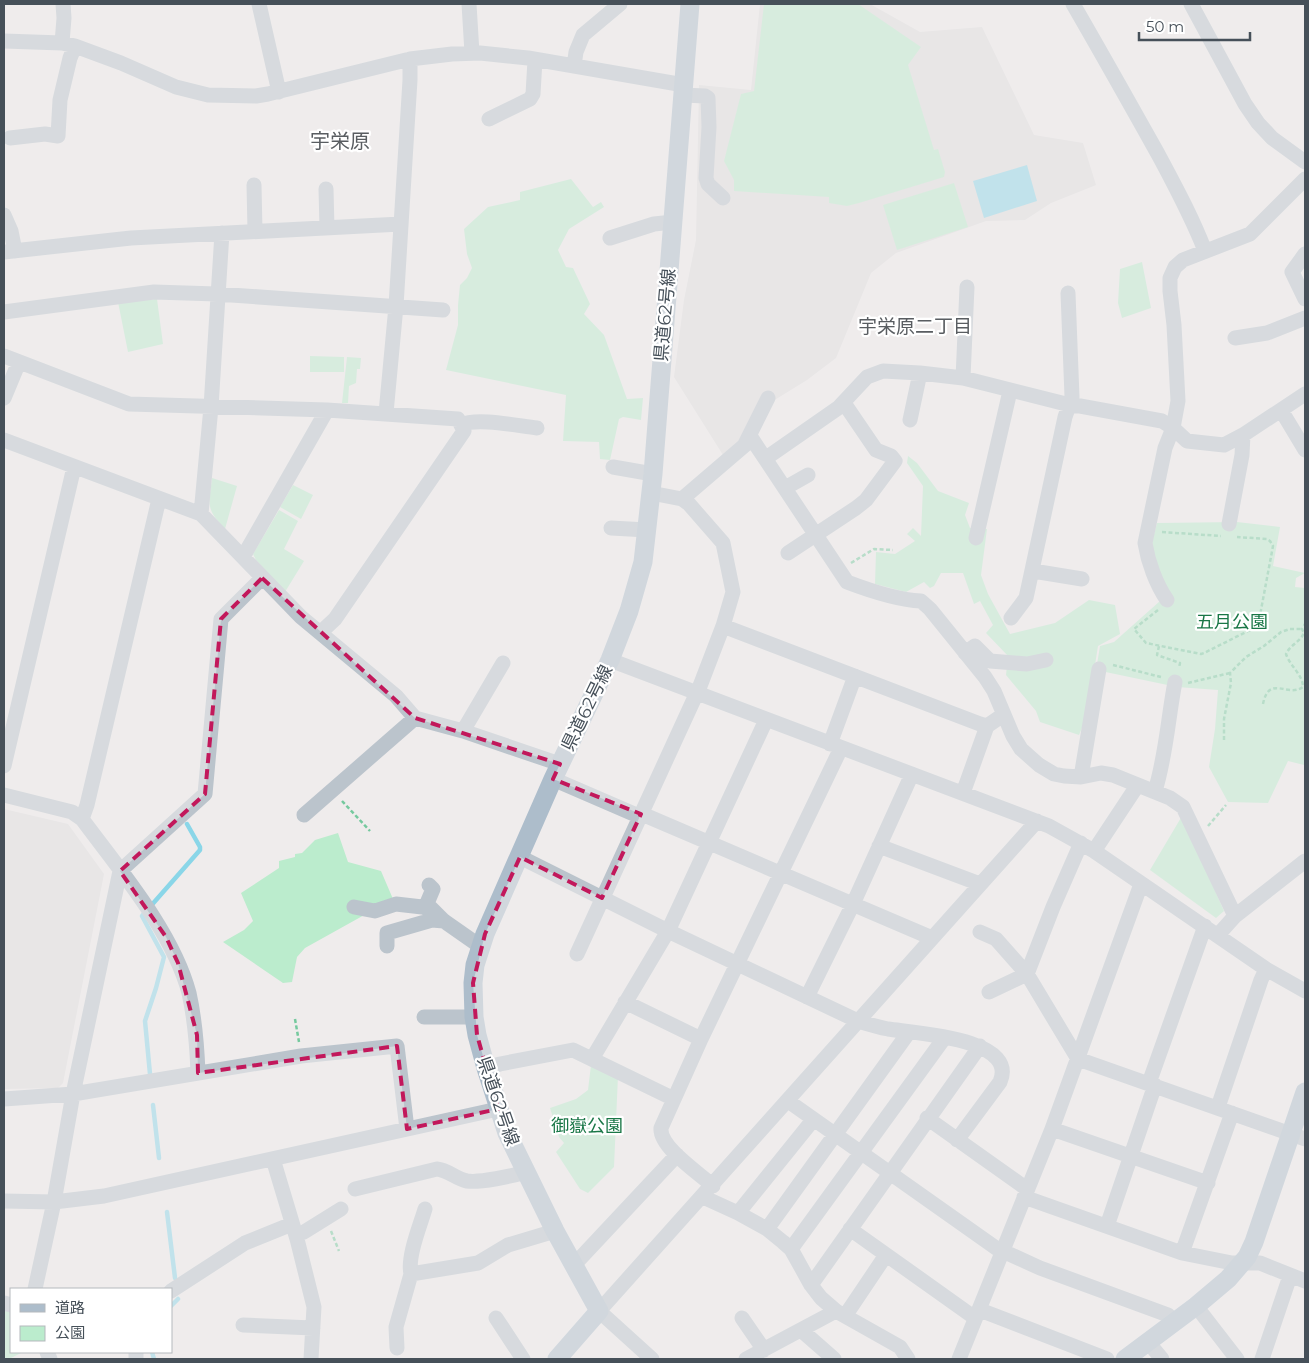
<svg xmlns="http://www.w3.org/2000/svg" width="1309" height="1363" viewBox="0 0 1309 1363" font-family="Montserrat,'Noto Sans JP',sans-serif">
  <style>
    .education { fill: #e0ddde }
    .green { fill: #bbeccd }
    .water { fill: #8ad6e8 }
    .lines { fill: none; stroke-linecap: round; stroke-linejoin: round }
    .stream { stroke: #8ad6e8; stroke-width: 4.5 }
    .path { stroke: #75c99e; stroke-width: 2.5; stroke-dasharray: 4 2.5; stroke-linecap: butt }
    .minor { stroke: #bbc4cc; stroke-width: 15 }
    .major { stroke: #adbdcb; stroke-width: 19 }
    .marked { fill: none; stroke: #c2185b; stroke-width: 4; stroke-dasharray: 10 6; stroke-linejoin: round }
    .labels { text-anchor: middle; dominant-baseline: central; stroke-width: 4.5; stroke-linejoin: round; paint-order: stroke }
    .street-label { font-size: 18px; fill: #465059; stroke: #fff }
    .park-label { font-size: 18px; fill: #1a7747; stroke: #fff }
    .neighbourhood-label { font-size: 19px; fill: #595d61; stroke: #fff }
    .quarter-label { font-size: 20px; fill: #595d61; stroke: #fff }
  </style>
  <rect width="100%" height="100%" fill="#efecec"/>
  <!-- education -->
  <path class="education" d="M760,4H870L920,32L982,27L1034,135L1083,143L1096,185L1051,203L1025,220L986,221L896,253L871,273L836,358L807,380L773,401L754,434L723,455L674,377L684,300L696,240L699,85L751,90Z
    M4,809L68,824L104,874L63,1083L58,1088L4,1089Z"/>
  <!-- green -->
  <path class="green" d="M764,4H858L921,47L908,65L934,150L938,149L945,172L944,177L859,203L847,206L829,203V197L734,191V180L724,161L741,94L754,91Z
    M571,179L593,207L601,202L604,207L569,229L558,250L566,267L573,268L590,304L584,314L604,335L627,399L643,398L641,420L623,417L619,419L610,460L600,459L599,442L563,441L566,395L446,370L458,325V305L460,285L467,278L472,268L467,254L464,229L488,207L520,200V192Z
    M954,183L968,227L897,250L883,205Z
    M1142,262L1151,308L1122,318L1118,303L1120,269Z
    M157,299L163,344L128,352L118,302Z
    M310,356L344,357V372H310Z
    M347,357L361,358L360,369H357L356,383L349,386L348,403H342Z
    M908,456L917,463L938,491L969,503L965,515L970,528L987,529L981,575L988,594L1010,634L1055,623L1089,600L1115,605L1120,634L1098,646L1087,716L1079,735L1040,722L1036,711L1006,675L1008,656L986,633L993,625L980,601L974,604L963,573H941L934,586L930,588L924,582L906,592L875,584L876,552L895,554L915,541L907,534L913,528L921,536L923,486L907,463Z
    M212,478L237,486L225,529C205,508 209,505 212,478Z
    M293,485L313,495L301,519L280,507Z
    M279,510L298,521L284,549L304,561L285,592L256,560L253,554Z
    M1237,522L1280,527L1273,566L1305,573L1296,578L1295,587L1305,588V764L1304,765L1288,761L1268,803L1228,802L1209,767L1215,729L1218,690L1177,687L1096,670L1100,646L1114,642L1169,593L1154,559L1152,542L1157,523Z
    M1182,816L1224,911L1216,918L1150,870Z
    M338,833L348,862L381,871L393,899L305,948L297,957L292,982L283,983L223,942L244,930L253,921L241,893L279,868V861L295,857V854L302,853L315,840Z
    M591,1065L618,1076L614,1167L588,1193L580,1189L556,1152L564,1143L559,1137L550,1108L576,1099L588,1090Z
    M4,1310L11,1312V1352H23L9,1359H4Z"/>
  <!-- water -->
  <path class="water" d="M1027,165L1037,201L984,218L973,181Z"/>
  <g class="lines">
    <!-- stream -->
    <path class="stream" d="M150,1074L145,1021L156,988L164,957L142,916L200,850V847L187,824
      M153,1105L159,1158
      M167,1212L175,1278
      M171,1306L178,1299
      M152,1352L154,1359"/>
    <!-- path -->
    <path class="path" d="M1162,532L1221,536
      M851,563L874,549L893,550
      M1158,610L1134,629L1146,643L1201,654L1204,653L1258,626L1273,546L1270,541L1267,539L1237,537
      M1159,646L1157,655L1180,663L1179,668
      M1113,665L1161,677
      M1188,683L1230,673
      M1263,704C1269,674 1288,698 1303,687C1303,675 1290,666 1286,654C1290,645 1300,642 1304,633L1302,629L1305,624
      M1224,740V719L1231,683L1230,673L1246,657L1264,646L1281,632L1290,629H1302
      M342,801L370,831
      M1208,826L1226,805
      M295,1019L299,1042
      M331,1231L339,1251"/>
    <!-- minor -->
    <path class="minor" d="M259,4L279,92
      M469,4L472,53
      M1073,4C1102,54 1130,104 1158,154C1175,186 1192,217 1205,251
      M1191,4L1245,104L1258,123L1272,138L1305,162
      M4,41L62,43L75,46L121,63L176,87L208,95L256,96L268,94L410,59L452,54L480,53L528,58L684,85
      M62,43L64,18L63,4
      M574,66L576,52L583,35L620,4
      M683,95L705,96L708,98L709,127L706,178L708,184L723,198
      M489,119L530,99L533,94L535,60
      M10,138L45,134L58,136L60,100L70,58L75,46
      M254,185L255,231
      M326,189L327,228
      M4,215L11,231L15,251
      M610,238L654,224L673,222
      M4,252L131,238L401,224
      M1305,254L1292,272L1305,299
      M4,312L154,292L217,294L443,310
      M1235,338L1267,333L1305,318
      M4,356L129,404L327,410L458,419L464,431L335,619L320,633
      M963,378L967,287
      M4,398L19,362
      M1281,410L1305,450
      M386,413L396,306L410,80V59
      M910,420L920,373
      M461,425C477,417 518,426 537,428
      M4,440L201,514L301,617L396,696L415,718L463,731L560,764
      M745,444L768,398
      M766,458L838,408L867,377L883,371L920,373L963,378L1070,405L1080,406L1162,421L1173,428L1187,441L1224,445L1243,435L1305,394
      M613,467L653,474
      M785,488L808,475
      M682,499L752,439L847,582C868,590 899,600 921,601L930,609L985,677L994,691L1013,736L1021,749L1039,765L1054,774L1064,776L1081,777L1101,773L1113,775L1170,798L1183,807L1235,916
      M201,514L211,407L222,233
      M1229,524L1242,455L1243,435
      M611,528L647,530
      M976,538L1010,391
      M788,553L856,508L866,500L895,461L891,456L876,450L844,403
      M243,557L327,410
      M1033,571L1082,579
      M1167,600C1156,584 1148,562 1145,543L1165,448L1173,428L1178,401L1174,325L1170,291V278L1175,267L1183,260L1250,234L1305,179
      M1011,618L1026,598L1065,417L1072,397L1068,293
      M723,626L980,724L987,726L1003,715
      M965,653L975,646L990,661L1027,664L1046,660
      M610,660L1049,826L1094,851L1266,969L1305,991
      M463,731L503,663
      M830,744L855,676
      M4,766L74,467
      M1081,777L1099,669
      M553,779L634,814L649,817L932,938
      M1155,791C1166,756 1168,718 1175,682
      M963,793L987,726
      M4,795L72,812L82,819C119,869 173,932 189,993C195,1020 197,1046 198,1073
      M304,815L415,718
      M82,819L87,805L159,499
      M1081,843L1053,907L1027,974L1078,1059L1305,1139
      M879,846L980,884
      M1094,851L1137,786
      M520,857L668,931L858,1021C868,1024 878,1027 888,1029C914,1033 1019,1038 1000,1082L957,1140
      M354,907L375,911L396,904L431,908L444,921L474,942L481,945
      M425,908L433,889L429,885
      M980,932L996,939L1027,974L989,992
      M1218,935L1235,916L1305,861
      M387,946V933L432,920L444,921
      M577,954L700,686L723,626L733,592L723,543L689,504L682,499L651,493
      M807,997L853,904L912,774
      M625,1002L701,1039
      M424,1017H474
      M592,1059L668,931L766,720
      M486,1068L500,1064L573,1050L674,1099
      M1149,1083L1205,926
      M4,1099L73,1094L301,1056L397,1046L407,1129
      M788,1101L996,1248L1040,1268L1168,1315L1174,1323
      M1218,1107L1261,980L1266,969
      M927,1118L1027,1189
      M1052,1129L1208,1183
      M273,1159L297,1239L314,1307L311,1359
      M713,1186C699,1173 659,1147 661,1128L701,1039L841,748
      M355,1189L437,1169C448,1170 456,1179 467,1181C480,1183 512,1176 526,1172
      M703,1197L738,1213L767,1229L783,1242L791,1249L811,1285L821,1298L836,1311L900,1347L908,1359
      M1024,1197L1182,1253L1232,1263H1260L1305,1281
      M4,1201L54,1202L104,1196L498,1109
      M738,1213L813,1120
      M1107,1226L1155,1085
      M767,1229L909,1032
      M850,1229L975,1318
      M296,1235L304,1232L341,1209
      M791,1249L945,1037
      M1182,1253L1232,1113
      M573,1266L677,1155
      M411,1274L478,1263L508,1245L555,1231
      M811,1285L980,1046
      M35,1289L54,1202L73,1094L120,871L205,794L221,619L262,578
      M171,1291L245,1243L292,1224
      M4,1303L11,1305
      M1196,1306L1237,1359
      M980,1310L1107,1359
      M845,1316L886,1255
      M496,1318L523,1359
      M742,1318L764,1350
      M243,1325L313,1328
      M801,1330L834,1359
      M1148,1342L1162,1359
      M397,1348L396,1327L411,1274C407,1257 420,1226 425,1209
      M47,1352L50,1359
      M136,1359V1352
      M652,1359L599,1311L1037,821
      M746,1359L836,1311
      M959,1359L1052,1129L1141,884
      M1262,1359L1290,1276"/>
    <!-- major -->
    <path class="major" d="M557,1359L599,1311L555,1231L507,1133L486,1068L477,1035L474,1017L473,983L475,965L485,934L553,779L610,660L629,611L643,562L653,474L690,4
      M1125,1359L1196,1306L1228,1279L1247,1257L1254,1242L1305,1092"/>
  </g>
  <!-- marked area -->
  <path d="M0 0H1309V1363H0ZM262,578L415,718L560,764L553,779L641,814L602,898L520,857L485,934L473,983L477,1035L498,1109L407,1129L397,1046L198,1073L197,1035L178,963L166,937L120,871L205,794L221,619Z" fill="#efecec" fill-opacity=".55" fill-rule="evenodd"/>
  <path class="marked" d="M262,578L415,718L560,764L553,779L641,814L602,898L520,857L485,934L473,983L477,1035L498,1109L407,1129L397,1046L198,1073L197,1035L178,963L166,937L120,871L205,794L221,619Z"/>
  <g class="labels">
    <!-- street labels -->
    <g class="street-label">
      <text transform="translate(665 315) rotate(-85)">県道62号線</text>
      <text transform="translate(587 708) rotate(-64)">県道62号線</text>
      <text transform="translate(498 1101) rotate(71)">県道62号線</text>
    </g>
    <!-- park labels -->
    <g class="park-label">
      <text x="1232" y="622">五月公園</text>
      <text x="587" y="1126">御嶽公園</text>
    </g>
    <!-- neighbourhood labels -->
    <g class="neighbourhood-label">
      <text x="915" y="326">宇栄原二丁目</text>
    </g>
    <!-- quarter labels -->
    <g class="quarter-label">
      <text x="340" y="141">宇栄原</text>
    </g>
  </g>
  <!-- border -->
  <rect width="1309" height="1363" fill="none" stroke="#465059" stroke-width="10"/>
  <!-- legend -->
  <rect x="10" y="1288" width="162" height="65" fill="#ffffff" stroke="#b5b9bd"/>
  <rect x="20" y="1304" width="25" height="8" fill="#adbdcb" stroke="#b5b9bd"/>
  <text x="55" y="1313" font-size="15" fill="#465059">道路</text>
  <rect x="20" y="1326" width="25" height="15" fill="#bbeccd" stroke="#b5b9bd"/>
  <text x="55" y="1338" font-size="15" fill="#465059">公園</text>
  <!-- scale -->
  <path d="M1139 32v8h111v-8" fill="none" stroke="#465059" stroke-width="2.5"/>
  <text x="1146" y="32" font-size="15" fill="#465059" stroke="#ffffff" stroke-width="4" paint-order="stroke">50 m</text>
</svg>
